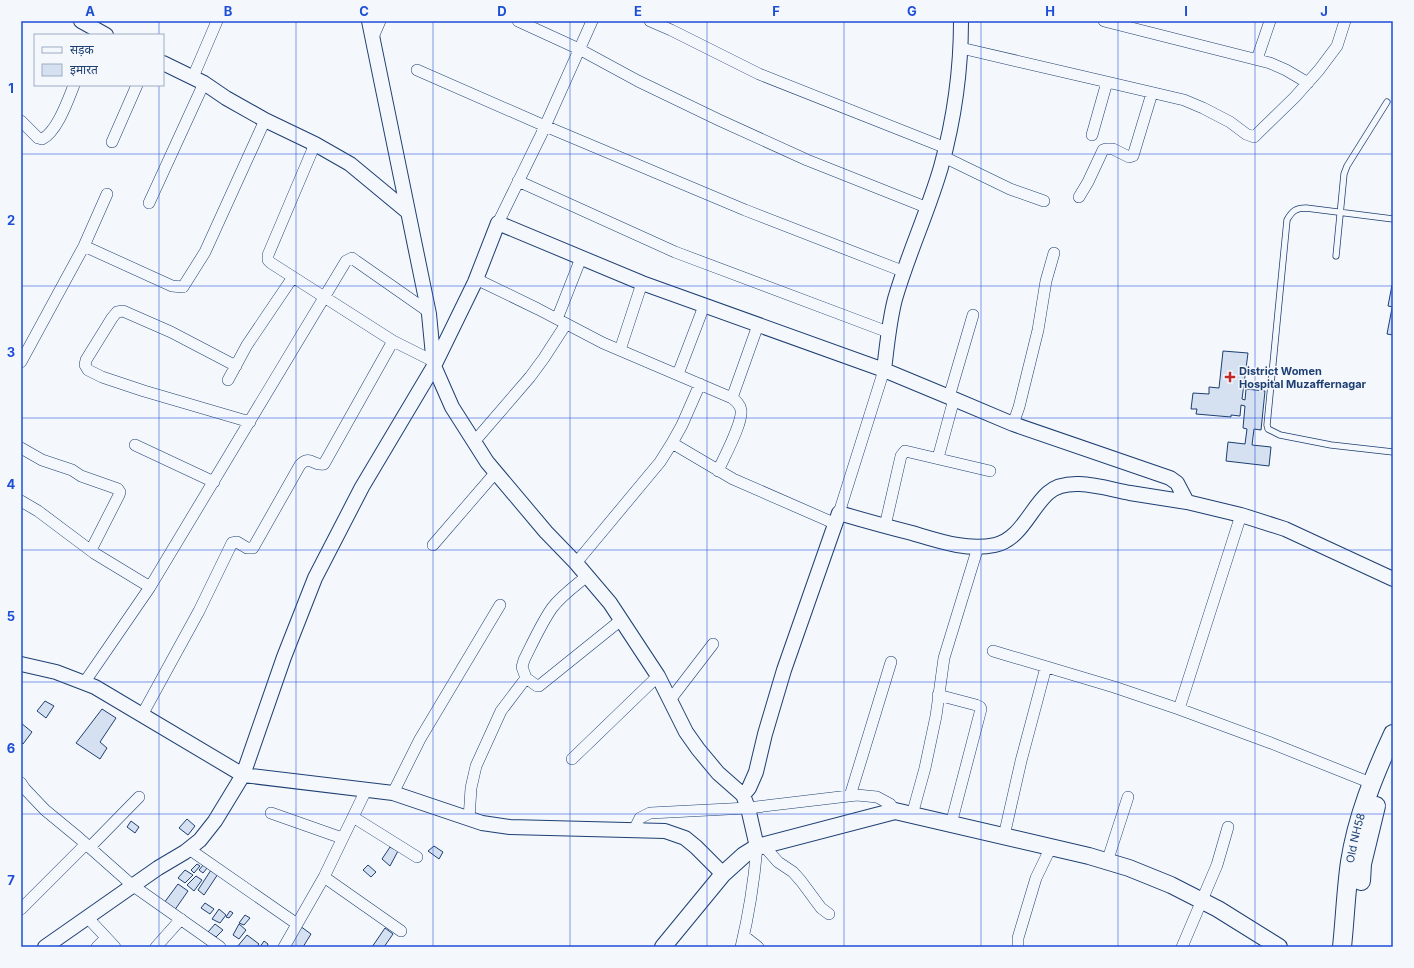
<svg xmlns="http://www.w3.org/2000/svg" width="1414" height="968" viewBox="0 0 1414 968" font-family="Inter,'Noto Sans Devanagari',sans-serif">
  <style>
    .building { fill: #d5e0f0; stroke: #1d3f73 }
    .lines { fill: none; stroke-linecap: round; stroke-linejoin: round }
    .service-casing { stroke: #1d3f73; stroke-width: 7 }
    .minor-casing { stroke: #1d3f73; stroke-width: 12 }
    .tertiary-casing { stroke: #1d3f73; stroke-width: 16 }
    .secondary-casing { stroke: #1d3f73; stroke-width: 18 }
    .primary-casing { stroke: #1d3f73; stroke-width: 20 }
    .service { stroke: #f4f7fb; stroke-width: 5.5 }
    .minor { stroke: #f4f7fb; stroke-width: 11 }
    .tertiary { stroke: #f4f7fb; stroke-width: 14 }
    .secondary { stroke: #f4f7fb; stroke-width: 16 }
    .primary { stroke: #f4f7fb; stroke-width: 18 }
    .grid { fill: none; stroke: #1d4ed8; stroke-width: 1; stroke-opacity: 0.55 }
    .poi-dot { fill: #c62828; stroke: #f4f7fb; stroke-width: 1.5 }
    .labels { text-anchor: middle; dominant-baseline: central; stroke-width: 3; stroke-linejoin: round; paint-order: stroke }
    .poi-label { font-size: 11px; font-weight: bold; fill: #1d3f73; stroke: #f4f7fb; text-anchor: start }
    .street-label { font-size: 11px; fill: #1d3f73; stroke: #f4f7fb }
    .neatline { fill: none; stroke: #1d4ed8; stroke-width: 1.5 }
    .grid-label { font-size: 13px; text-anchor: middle; font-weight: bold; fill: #1d4ed8 }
  </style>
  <rect width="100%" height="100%" fill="#f4f7fb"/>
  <!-- building -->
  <path class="building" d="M1392,285L1393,286V307L1388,306Z
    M1392,308L1393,309V335L1387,334Z
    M1223,351L1248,353L1242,399L1245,400L1246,389L1265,391L1261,430L1254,429L1252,445L1271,447L1269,466L1226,461L1228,442L1245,444L1247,429L1243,428L1245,406L1241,405L1240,416L1231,415V417L1196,414L1197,409H1191L1193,393L1209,394V387L1219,388Z
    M45,701L54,706L46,718L37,711Z
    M102,709L116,718L100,742L107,748L100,759L76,743Z
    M21,723L32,732L23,744L21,743Z
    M187,819L195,826L188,835L179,828Z
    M131,821L139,827L135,833L127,827Z
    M434,846L443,852L439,859L428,851Z
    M390,847L398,851L390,866L382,859Z
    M197,864L200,866L194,873L191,870Z
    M204,864L208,867L203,873L199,870Z
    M368,865L376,872L371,877L363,870Z
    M185,870L193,875L185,883L178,878Z
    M211,870L218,874L204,895L198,890Z
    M196,876L202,880L194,891L187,885Z
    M178,884L188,891L174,911L164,903Z
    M205,903L214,909L210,914L201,908Z
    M219,909L226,915L220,923L212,919Z
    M230,911L233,913L229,918L226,917Z
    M245,915L250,918L244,925L239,923Z
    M215,924L223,930L216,937L208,932Z
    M239,924L246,930L239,939L233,935Z
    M300,926L311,934L303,947H290Z
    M385,928L393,934L384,947H372Z
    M247,935L259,944L257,947H237Z
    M264,941L268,944L267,947H260Z"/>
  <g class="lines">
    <!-- service casing -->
    <g class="service-casing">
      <path id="service" d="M1393,219L1306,208C1296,208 1292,211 1287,220L1267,425L1268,429L1280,435L1331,445L1393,452
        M1336,256L1344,174L1347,166L1387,102"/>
    </g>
    <!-- minor casing -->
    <g class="minor-casing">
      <path id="minor" d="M518,21L579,49L638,81L719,120L807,160L928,208
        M650,21L671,30L759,74L946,148
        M1104,21L1270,63L1286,70L1308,83
        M373,37L380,21
        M961,48L1107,82
        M1257,59L1270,21
        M417,70L545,126L745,210L905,272
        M193,77L217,21
        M21,121L38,138L42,139C57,132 68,100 74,85
        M1092,135L1107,82L1184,100L1203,108L1230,122L1246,134L1254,137L1295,97L1319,70L1337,46L1345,21
        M112,142L137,85
        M315,144L268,255V260L271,263L393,341L433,361
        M944,157L1010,189L1044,201
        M518,181L675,252L888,332
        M1079,197L1088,182L1103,150L1106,149H1113L1129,157L1133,156L1152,93
        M149,203L204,83
        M498,223L542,133L592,21
        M84,246L172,286L183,287L205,252L265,120
        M476,279L538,309L603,343L732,398L758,325
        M557,319L581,258
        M620,350L642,283
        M21,362L84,246L107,194
        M236,366L171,332L123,311L117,312L112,318L86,360L85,365L88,370L102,377L144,391L250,422
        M678,374L704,306
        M228,380L247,345L293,277
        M949,397L973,315
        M1013,424L1019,407L1038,330L1046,281L1054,253
        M474,442L530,377L544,358L566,324
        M672,443L733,479L836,524
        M135,445L214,482
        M21,448L42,460L72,470L81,476L118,489L120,492L119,495L91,550
        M938,458L954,399
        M718,471C724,457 743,423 741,410C740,404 736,401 732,398
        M21,501L38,511L94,553L150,587
        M839,513L884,370
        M885,526L901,456L905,451L990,471
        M433,545L496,472
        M576,563L660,462L672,443L682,425L700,384
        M993,651L1114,687L1179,709L1241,515
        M526,678L537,686H539L621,620
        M84,683L150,587L346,261L352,258L356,261L429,312
        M938,695L976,705L980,707L981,709L951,824
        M670,700L713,644
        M1179,709L1271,743L1371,783
        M142,715L199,611L232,543L237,542L247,548H253L300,465C310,454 314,467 324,464L393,341
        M572,759L658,676
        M21,783L25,789L45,810L79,838L132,885L220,947
        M393,793L420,739L500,605
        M850,796L891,662
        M271,813L342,838
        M912,815L925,768L936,716L944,658L978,547
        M353,817L417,857
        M469,819L471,788L476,766L501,711L526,678L522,667L524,660C533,642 541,624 552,608C562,595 575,586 587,576
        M634,830L640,818L650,813L748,808L857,795L877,797L890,804L895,811
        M1004,836L1021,761L1046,667
        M763,845L778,862L793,872L801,881L821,908L829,914
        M90,847L139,797
        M189,849L297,924
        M1107,862L1128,797
        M324,877L401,931
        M21,909L86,844
        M87,917L115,947
        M744,936L758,947
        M97,947L106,938
        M156,947L181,919
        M284,947L324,877L366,790
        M741,947C749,914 754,881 757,847
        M1018,947V938L1036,878L1051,847
        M1182,947L1217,865L1228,827"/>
    </g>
    <!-- tertiary casing -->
    <g class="tertiary-casing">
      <path id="tertiary" d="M81,21L106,35
        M369,21L429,314L434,366L452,407L487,462L546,532L576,563L610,603L658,676L686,732L698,749L718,773L743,795L748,808L757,847
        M163,63L204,83L226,98L265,120L315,144L350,164L408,212
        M884,370C887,346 889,322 895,299C908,254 928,212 941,167C954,120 961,70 961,21
        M21,664L56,672L95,687L243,775L393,793L482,823L510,827L665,831L685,838L696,847L723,874
        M743,795L749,788L756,772L765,734L784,670L839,513C863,520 888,527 912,533C939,541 967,551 995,545C1021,539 1030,509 1048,493C1068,475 1107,489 1130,493C1149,496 1168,499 1187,502
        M45,947L158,868L185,852L200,840L215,821L243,775L284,657L315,578L362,487L434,366L475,282L498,223L642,283L884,370L949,397L1013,424L1170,478L1177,483L1187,502L1241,515L1285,529L1393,579"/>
    </g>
    <!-- secondary casing -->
    <g class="secondary-casing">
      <path id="secondary" d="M663,947L723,874L744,855L757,847L895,811L1089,856L1129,868L1171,885L1218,909L1279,947"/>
    </g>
    <!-- primary casing -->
    <g class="primary-casing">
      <g id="primary">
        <path d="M1361,881L1362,864L1376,806"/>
        <path id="s1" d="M1342,947C1345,919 1346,890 1350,862C1357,817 1374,775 1393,734"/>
      </g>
    </g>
    <!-- service -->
    <use href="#service" class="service"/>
    <!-- minor -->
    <use href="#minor" class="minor"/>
    <!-- tertiary -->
    <use href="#tertiary" class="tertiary"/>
    <!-- secondary -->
    <use href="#secondary" class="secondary"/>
    <!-- primary -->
    <use href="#primary" class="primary"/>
  </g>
  <!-- grid -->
  <path class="grid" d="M159,21V35M296,21V947M433,21V947M570,21V947M707,21V947M844,21V947M981,21V947M1118,21V947M1255,21V947M159,85V947M21,154H1393M21,286H1393M21,418H1393M21,550H1393M21,682H1393M21,814H1393"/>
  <!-- markers -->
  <path class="poi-dot" d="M1228 371h4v4h4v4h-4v4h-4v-4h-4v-4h4z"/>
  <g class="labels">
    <!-- poi labels -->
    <g class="poi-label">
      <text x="1239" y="371">District Women<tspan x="1239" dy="13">Hospital Muzaffernagar</tspan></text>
    </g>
    <!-- street labels -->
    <g class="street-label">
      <text stroke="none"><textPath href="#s1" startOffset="110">Old NH58</textPath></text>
    </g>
  </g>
  <!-- border -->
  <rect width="1414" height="968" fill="none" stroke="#f4f7fb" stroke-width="44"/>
  <!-- legend -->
  <rect x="34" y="34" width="130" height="52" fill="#f4f7fb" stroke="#9eadc5"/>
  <rect x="42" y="47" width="20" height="6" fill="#f4f7fb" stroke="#9eadc5"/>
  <text x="70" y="54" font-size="12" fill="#1d3f73">सड़क</text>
  <rect x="42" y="64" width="20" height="12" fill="#d5e0f0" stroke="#9eadc5"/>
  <text x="70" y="74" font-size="12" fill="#1d3f73">इमारत</text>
  <rect x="22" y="22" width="1370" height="924" class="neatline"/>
  <g class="grid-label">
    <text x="90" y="16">A</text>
    <text x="228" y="16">B</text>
    <text x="364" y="16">C</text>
    <text x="502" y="16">D</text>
    <text x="638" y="16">E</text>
    <text x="776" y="16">F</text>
    <text x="912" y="16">G</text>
    <text x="1050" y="16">H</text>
    <text x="1186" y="16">I</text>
    <text x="1324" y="16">J</text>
    <text x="11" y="93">1</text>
    <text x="11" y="225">2</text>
    <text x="11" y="357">3</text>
    <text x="11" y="489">4</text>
    <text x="11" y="621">5</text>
    <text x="11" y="753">6</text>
    <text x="11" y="885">7</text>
  </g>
</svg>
